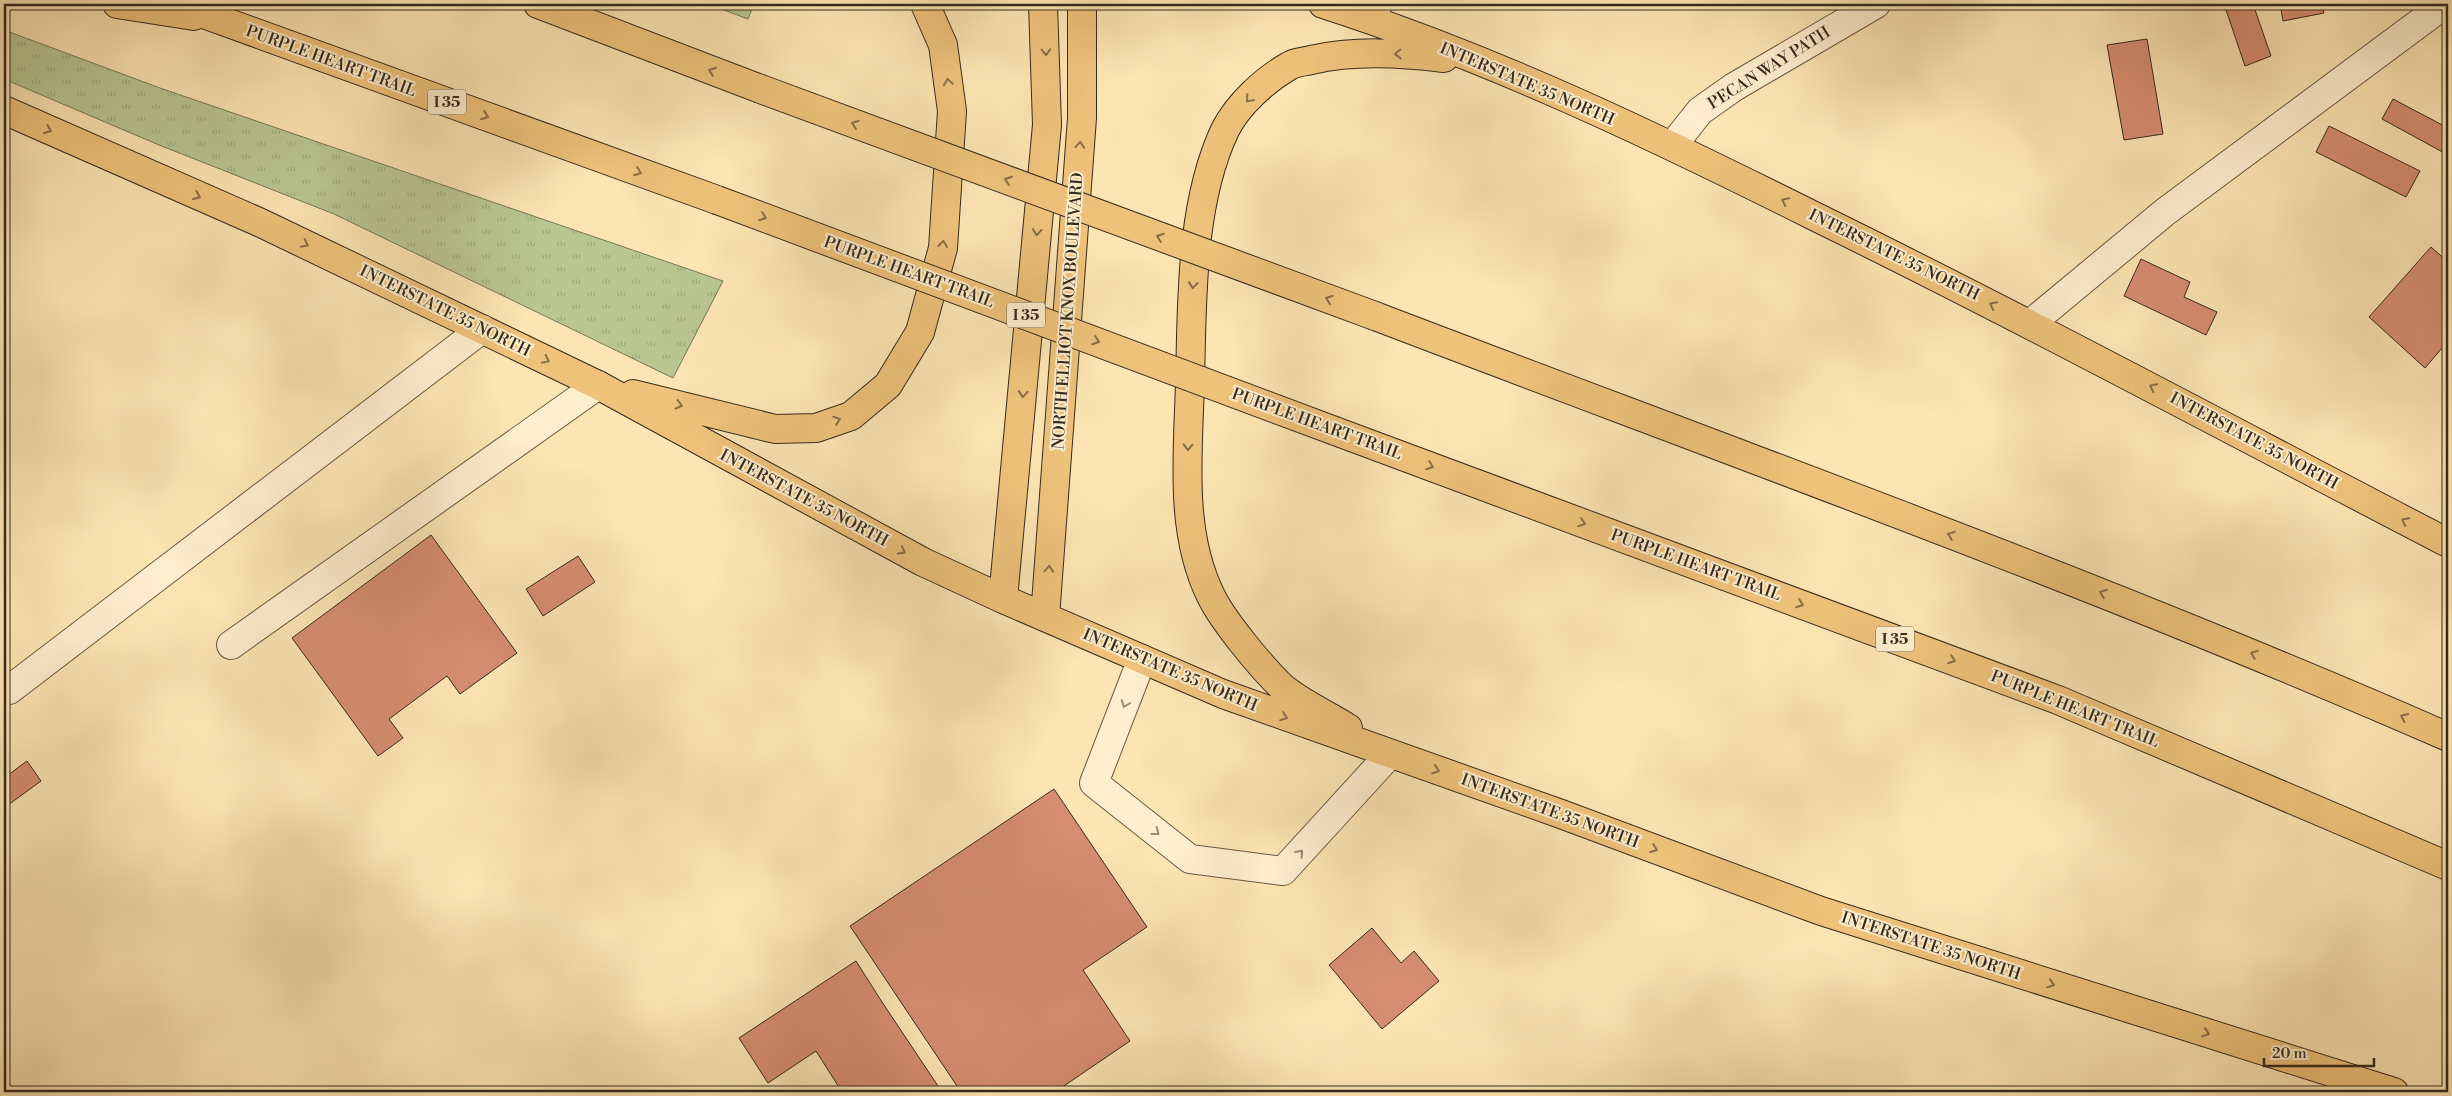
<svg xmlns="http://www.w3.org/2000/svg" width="2452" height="1096" viewBox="0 0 2452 1096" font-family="'Libre Bodoni',serif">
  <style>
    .grass { fill: url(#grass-tufts); stroke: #777858 }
    .building { fill: #d68d6f; stroke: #352a1e }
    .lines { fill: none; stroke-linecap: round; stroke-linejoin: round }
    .minor-casing { stroke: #675943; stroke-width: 30 }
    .major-casing { stroke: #352a1e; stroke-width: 30 }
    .highway-casing { stroke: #352a1e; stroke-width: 30 }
    .minor { stroke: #feeece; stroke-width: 28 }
    .major { stroke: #eec27a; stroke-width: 28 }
    .highway { stroke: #eec27a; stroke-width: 28 }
    .highway-bridge-casing { stroke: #352a1e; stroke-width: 30; stroke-linecap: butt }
    .highway-bridge { stroke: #eec27a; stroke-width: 28 }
    .oneway { stroke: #886e47 }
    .oneway2 { stroke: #9a8c76 }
    .labels { text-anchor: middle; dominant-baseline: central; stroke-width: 4; stroke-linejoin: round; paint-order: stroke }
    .shield { fill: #feeece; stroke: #716553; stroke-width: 1 }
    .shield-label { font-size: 15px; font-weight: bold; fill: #352a1e }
    .street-label { font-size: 16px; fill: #352a1e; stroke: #feeece }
  </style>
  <defs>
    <pattern id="grass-tufts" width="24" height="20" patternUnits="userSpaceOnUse" patternTransform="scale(1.25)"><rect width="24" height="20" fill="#b9c691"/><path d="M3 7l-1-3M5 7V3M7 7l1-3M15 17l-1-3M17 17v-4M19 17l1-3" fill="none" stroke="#a0aa7d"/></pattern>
  </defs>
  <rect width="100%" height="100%" fill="#fde5b3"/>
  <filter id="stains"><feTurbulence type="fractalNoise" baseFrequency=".004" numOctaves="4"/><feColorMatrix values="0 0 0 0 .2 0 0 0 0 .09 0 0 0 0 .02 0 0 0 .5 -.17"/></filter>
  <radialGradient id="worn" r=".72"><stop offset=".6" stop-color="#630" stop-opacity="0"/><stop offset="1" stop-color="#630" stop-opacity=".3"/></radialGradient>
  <!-- grass -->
  <path class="grass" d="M708,4H754L748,19Z
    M4,30L160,88L723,281L673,378L334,214L159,145L4,79Z"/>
  <!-- building -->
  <path class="building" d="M2224,4H2253L2271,56L2245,66Z
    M2280,4H2322L2324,13L2283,21Z
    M2147,39L2163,134L2124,140L2107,45Z
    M2393,99L2448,128V155L2382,119Z
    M2329,126L2420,171L2406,197L2316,152Z
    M2431,247L2448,262V341L2425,368L2369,317Z
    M2141,259L2190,282L2184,297L2217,312L2206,335L2124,296Z
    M431,535L517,653L460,694L447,676L389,719L403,738L378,756L292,638Z
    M578,556L595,582L543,616L526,589Z
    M27,761L41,781L4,808V778Z
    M1054,789L1147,927L1083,970L1130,1041L1055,1092H961L850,926Z
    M1372,928L1401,963L1414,951L1439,981L1382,1029L1329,965Z
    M856,961L882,1002L942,1092H842L816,1051L768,1083L739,1038Z"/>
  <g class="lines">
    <!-- minor casing -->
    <g class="minor-casing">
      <path id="minor" d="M1367,18L1378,4
        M1673,145L1700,111L1734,87L1876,4
        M2030,324L2165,212L2445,4
        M231,645L598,385
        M1142,659L1094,783L1190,859L1283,871L1390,754
        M4,691L9,690L482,329"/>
    </g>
    <!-- major casing -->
    <g class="major-casing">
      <path id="major" d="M1323,4C1492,58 1654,136 1812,215C2026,320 2236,433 2448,543
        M4,110L261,223L598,385L923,562L1003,599L1223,694L1561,814L1821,911L2394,1092
        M633,394L775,429L816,428L851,416L888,385L920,332L943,248L952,111L943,45L925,4
        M1003,599L1047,125L1043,4
        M1045,617L1082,118V4
        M1348,728C1328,715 1299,702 1282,687C1262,668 1223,621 1211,596C1179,532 1188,453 1190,384C1192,303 1190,204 1225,130C1238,104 1265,80 1289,66C1295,62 1304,62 1311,60C1355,50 1400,53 1444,58"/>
    </g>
    <!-- highway casing -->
    <g class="highway-casing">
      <path id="highway" d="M117,4L194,16
        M176,4L717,200
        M538,4L758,88
        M1375,316C1734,453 2096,583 2448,737
        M1335,431L2058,700L2448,866"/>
    </g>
    <!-- minor -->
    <use href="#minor" class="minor"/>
    <!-- major -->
    <use href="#major" class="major"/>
    <!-- highway -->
    <use href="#highway" class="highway"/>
    <!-- highway-bridge casing -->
    <g class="highway-bridge-casing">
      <path id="highway-bridge" d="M758,88L1375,316
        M717,200L1335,431"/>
    </g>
    <!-- highway-bridge -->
    <use href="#highway-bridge" class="highway-bridge"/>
  </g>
  <!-- one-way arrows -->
  <defs><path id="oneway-chevron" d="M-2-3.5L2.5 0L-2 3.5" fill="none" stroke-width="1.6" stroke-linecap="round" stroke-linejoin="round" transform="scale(1.25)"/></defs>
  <g class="oneway">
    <use href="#oneway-chevron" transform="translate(1046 52) rotate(89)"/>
    <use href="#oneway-chevron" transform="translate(1398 54) rotate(179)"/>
    <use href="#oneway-chevron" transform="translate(712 71) rotate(-159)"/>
    <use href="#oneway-chevron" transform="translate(948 82) rotate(-98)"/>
    <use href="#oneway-chevron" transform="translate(1249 99) rotate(131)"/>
    <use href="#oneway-chevron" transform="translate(485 116) rotate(20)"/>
    <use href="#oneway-chevron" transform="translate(855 124) rotate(-160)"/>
    <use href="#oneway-chevron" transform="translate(48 130) rotate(24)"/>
    <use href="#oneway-chevron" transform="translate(1080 145) rotate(-86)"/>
    <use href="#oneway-chevron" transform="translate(638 172) rotate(20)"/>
    <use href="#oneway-chevron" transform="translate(1008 180) rotate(-160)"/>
    <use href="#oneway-chevron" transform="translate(197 196) rotate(23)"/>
    <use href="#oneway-chevron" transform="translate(1785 201) rotate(-154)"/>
    <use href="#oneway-chevron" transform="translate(763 217) rotate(20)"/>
    <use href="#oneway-chevron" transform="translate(1037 232) rotate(95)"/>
    <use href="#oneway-chevron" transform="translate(1160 237) rotate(-160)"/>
    <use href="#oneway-chevron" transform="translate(305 244) rotate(26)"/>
    <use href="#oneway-chevron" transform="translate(943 244) rotate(-83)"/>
    <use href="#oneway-chevron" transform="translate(1193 285) rotate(96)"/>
    <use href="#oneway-chevron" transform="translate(1329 299) rotate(-160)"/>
    <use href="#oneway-chevron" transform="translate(1993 305) rotate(-153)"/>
    <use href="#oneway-chevron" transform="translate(1096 341) rotate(20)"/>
    <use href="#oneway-chevron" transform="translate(546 360) rotate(26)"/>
    <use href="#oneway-chevron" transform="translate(2153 387) rotate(-153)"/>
    <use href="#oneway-chevron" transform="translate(1023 394) rotate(95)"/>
    <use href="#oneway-chevron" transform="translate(679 405) rotate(14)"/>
    <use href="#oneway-chevron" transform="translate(837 420) rotate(-19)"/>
    <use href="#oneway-chevron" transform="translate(1188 447) rotate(91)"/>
    <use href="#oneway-chevron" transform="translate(1430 466) rotate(20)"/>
    <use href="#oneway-chevron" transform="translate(2405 521) rotate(-153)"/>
    <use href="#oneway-chevron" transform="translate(1582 523) rotate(20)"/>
    <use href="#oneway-chevron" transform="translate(1951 535) rotate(-159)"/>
    <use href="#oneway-chevron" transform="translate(902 551) rotate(28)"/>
    <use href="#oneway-chevron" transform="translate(1049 569) rotate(-86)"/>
    <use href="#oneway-chevron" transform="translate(2103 593) rotate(-159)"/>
    <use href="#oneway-chevron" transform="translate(1800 604) rotate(20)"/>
    <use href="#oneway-chevron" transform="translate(2254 654) rotate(-158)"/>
    <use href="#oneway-chevron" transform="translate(1952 660) rotate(20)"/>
    <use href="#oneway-chevron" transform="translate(1284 717) rotate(20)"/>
    <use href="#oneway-chevron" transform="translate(2404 717) rotate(-156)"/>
    <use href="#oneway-chevron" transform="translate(1436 770) rotate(19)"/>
    <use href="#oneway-chevron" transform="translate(1654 849) rotate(20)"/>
    <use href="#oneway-chevron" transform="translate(2051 984) rotate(18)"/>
    <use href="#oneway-chevron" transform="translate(2206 1033) rotate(18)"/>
  </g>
  <g class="oneway2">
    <use href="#oneway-chevron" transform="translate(1125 704) rotate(111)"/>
    <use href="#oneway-chevron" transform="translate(1156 832) rotate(38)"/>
    <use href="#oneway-chevron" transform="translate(1300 853) rotate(-48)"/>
  </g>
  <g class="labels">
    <!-- shield labels -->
    <g class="shield">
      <rect x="428" y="89.5" width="38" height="25" rx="4"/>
      <rect x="1007" y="302.5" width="38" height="25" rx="4"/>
      <rect x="1876" y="626.5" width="38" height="25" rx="4"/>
    </g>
    <g class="shield-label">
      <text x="447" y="102">I 35</text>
      <text x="1026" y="315">I 35</text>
      <text x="1895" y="639">I 35</text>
    </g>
    <!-- street labels -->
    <g class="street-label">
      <text transform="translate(331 61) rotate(20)">PURPLE HEART TRAIL</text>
      <text transform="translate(1769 68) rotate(-32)">PECAN WAY PATH</text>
      <text transform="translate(1527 84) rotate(23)">INTERSTATE 35 NORTH</text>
      <text transform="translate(1894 255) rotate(26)">INTERSTATE 35 NORTH</text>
      <text transform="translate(909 272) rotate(20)">PURPLE HEART TRAIL</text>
      <text transform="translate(445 311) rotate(26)">INTERSTATE 35 NORTH</text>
      <text transform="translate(1068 311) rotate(-86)">NORTH ELLIOT KNOX BOULEVARD</text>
      <text transform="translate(1317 424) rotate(20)">PURPLE HEART TRAIL</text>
      <text transform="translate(2254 441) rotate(28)">INTERSTATE 35 NORTH</text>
      <text transform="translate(804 498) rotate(28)">INTERSTATE 35 NORTH</text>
      <text transform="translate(1696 565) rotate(20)">PURPLE HEART TRAIL</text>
      <text transform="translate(1170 670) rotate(23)">INTERSTATE 35 NORTH</text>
      <text transform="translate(2075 709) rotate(22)">PURPLE HEART TRAIL</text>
      <text transform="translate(1550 811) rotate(20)">INTERSTATE 35 NORTH</text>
      <text transform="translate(1931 946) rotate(18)">INTERSTATE 35 NORTH</text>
    </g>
  </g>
  <!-- margin -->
  <rect width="2452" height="1096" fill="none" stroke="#fde5b3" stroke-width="20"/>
  <rect x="5" y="5" width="2442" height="1086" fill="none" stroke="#352a1e" stroke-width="2.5"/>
  <rect x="10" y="10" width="2432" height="1076" fill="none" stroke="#352a1e"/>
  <!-- scale -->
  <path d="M2264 1058v8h110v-8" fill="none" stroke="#352a1e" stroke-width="2.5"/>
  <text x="2272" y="1058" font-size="15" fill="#352a1e" stroke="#feeece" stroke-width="4" paint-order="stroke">20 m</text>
  <rect width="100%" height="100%" filter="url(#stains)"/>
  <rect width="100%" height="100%" fill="url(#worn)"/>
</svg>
